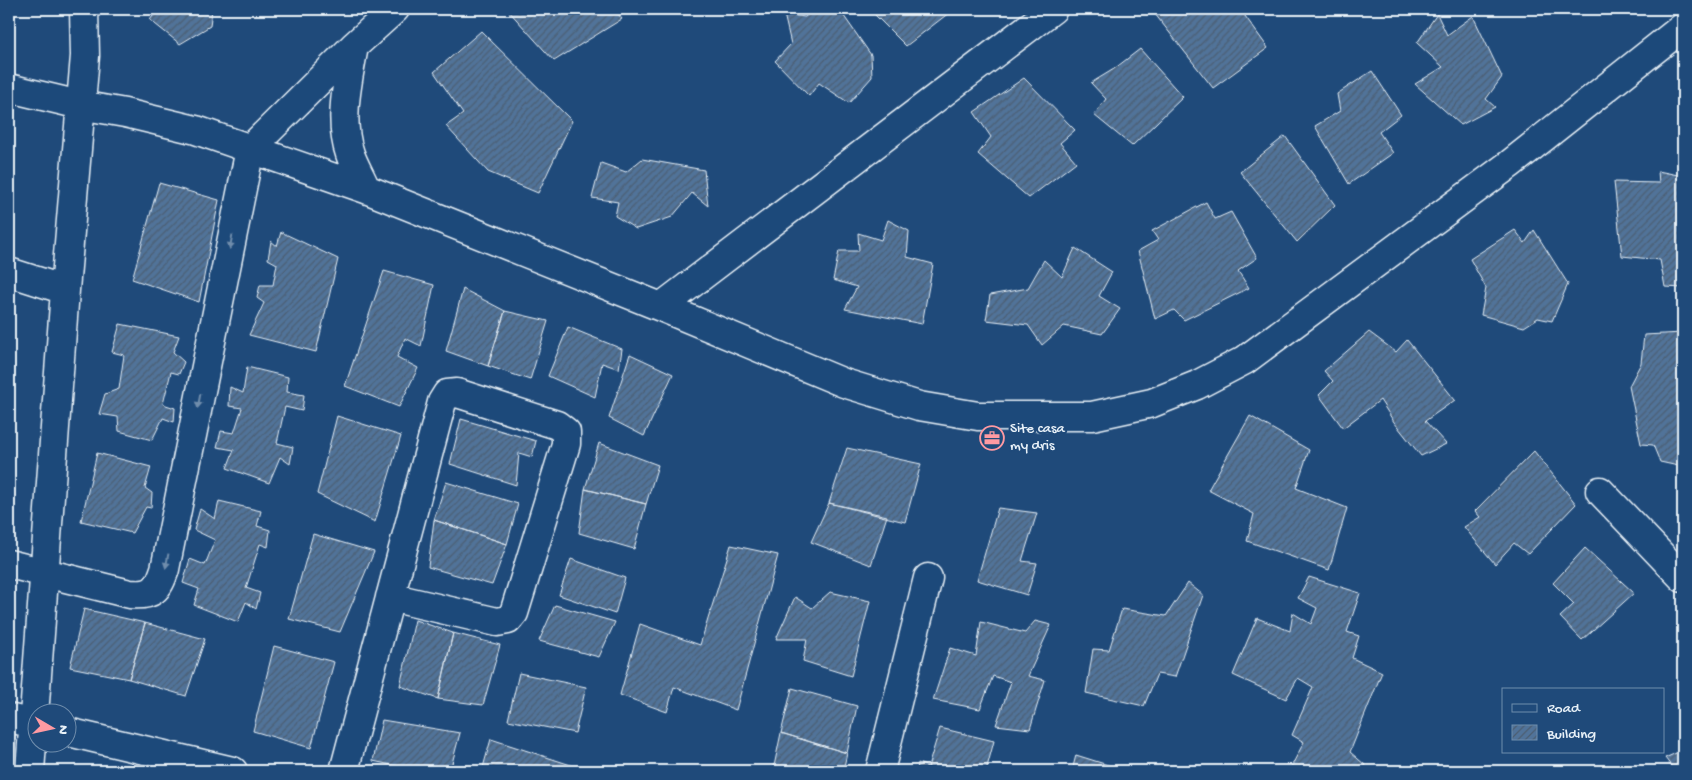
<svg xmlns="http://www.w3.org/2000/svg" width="1692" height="780" viewBox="0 0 1692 780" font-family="'Gochi Hand',sans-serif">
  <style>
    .building { fill: url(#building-hatch); stroke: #e8f1f8 }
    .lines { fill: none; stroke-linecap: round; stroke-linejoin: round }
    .street-casing { stroke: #e8f1f8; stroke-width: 31 }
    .street { stroke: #1f4a7a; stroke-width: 28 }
    .oneway { fill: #6f8dac }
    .labels { text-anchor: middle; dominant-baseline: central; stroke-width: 4; stroke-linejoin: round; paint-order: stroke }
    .poi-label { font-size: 15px; fill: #e8f1f8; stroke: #1f4a7a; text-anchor: start }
  </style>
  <defs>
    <pattern id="building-hatch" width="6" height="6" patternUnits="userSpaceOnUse" patternTransform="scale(1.25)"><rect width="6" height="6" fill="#517399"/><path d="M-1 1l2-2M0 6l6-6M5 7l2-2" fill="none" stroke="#4c5e72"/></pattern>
  </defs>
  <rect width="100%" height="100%" fill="#1f4a7a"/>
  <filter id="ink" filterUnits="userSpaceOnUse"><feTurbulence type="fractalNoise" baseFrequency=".02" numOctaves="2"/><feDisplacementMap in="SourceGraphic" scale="10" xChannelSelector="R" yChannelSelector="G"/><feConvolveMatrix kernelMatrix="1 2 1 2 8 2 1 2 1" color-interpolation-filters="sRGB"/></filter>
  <g filter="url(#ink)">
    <!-- building -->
    <path class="building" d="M158,9H212L210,26L180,44L150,20Z
      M507,9H614L622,19L554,61Z
      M814,9H839L871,55L872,77L849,103L819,83L809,96L775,61L791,44L784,14L805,17Z
      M877,9H954L906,46L875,15Z
      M1151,9H1240L1268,48L1213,88Z
      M1437,14L1447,35L1473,16L1502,77L1486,99L1495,107L1461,125L1415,84L1443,67L1417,43Z
      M481,31L572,121L538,193L488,172L446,126L463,114L434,72Z
      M1140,49L1183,97L1132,146L1094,115L1106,99L1091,83L1114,69Z
      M1372,71L1401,115L1379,132L1393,153L1349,184L1315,126L1340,111L1337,94Z
      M1024,78L1075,130L1060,143L1076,162L1029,198L978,154L991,137L974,112Z
      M1285,136L1335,205L1297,242L1240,172Z
      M642,159L704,170L708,206L692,193L672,217L636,229L615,216L618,202L592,198L601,163L626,172Z
      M1658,171L1683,176V288L1665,287L1660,260L1622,256L1614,182L1659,183Z
      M159,183L219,200L199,302L132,279Z
      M1206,202L1215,219L1231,212L1257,258L1238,271L1249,288L1184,320L1174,310L1155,319L1138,251L1158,240L1152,231Z
      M888,220L909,231L907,257L933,264L922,324L845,309L857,287L833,280L839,251H859L858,233L881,240Z
      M1515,230L1525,243L1534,230L1568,284L1552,321L1538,318L1524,327L1481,315L1486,288L1470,259Z
      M281,232L338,259L316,352L249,335L264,303L257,298L260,285H273L277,264L268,259L271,241L277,246Z
      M1075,248L1112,272L1099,296L1120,309L1102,334L1064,326L1042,345L1028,325L986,320L990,295L1028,288L1044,260L1062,277Z
      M384,271L434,285L421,346L405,338L397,357L418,368L399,407L345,386Z
      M463,289L505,311L488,366L446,351Z
      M505,311L548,321L530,380L488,366Z
      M120,324L179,336L173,352L184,362L179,374L171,372L163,404L175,408L174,422L163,418L152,440L119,431L118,417L99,414L105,394L119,389L124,355L112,352Z
      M568,327L622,349L619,369L602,363L595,397L548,376Z
      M1369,332L1396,352L1407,340L1455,400L1425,421L1446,444L1421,456L1394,422L1380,400L1343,428L1319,395L1333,381L1324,371Z
      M1683,333L1682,448L1683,467L1660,462L1653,445L1641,444L1629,386L1641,363L1644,335Z
      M630,354L673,374L644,436L609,418Z
      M247,367L288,377L287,392L304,395L302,411L285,407L277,443L293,447L290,464L280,457L269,483L227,468L234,450L217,447L221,431L234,433L242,408L229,406L230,387L243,393Z
      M337,416L401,436L375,522L317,494Z
      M1250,416L1309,450L1296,488L1347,508L1329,570L1247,541L1254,514L1208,490Z
      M461,419L536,441L532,457L519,453L516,485L450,464Z
      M599,443L658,465L646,504L585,489Z
      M847,448L921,464L905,522L829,503Z
      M1534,451L1576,504L1528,554L1514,543L1495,564L1464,527L1480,517L1475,511Z
      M97,453L151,467L145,488L152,493L151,508L146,507L132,533L81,521Z
      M446,482L518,504L507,544L434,520Z
      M585,489L646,504L634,549L579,533Z
      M219,501L261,511L257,526L270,530L268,547L260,544L246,588L260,593L256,609L246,602L238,622L194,605L199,589L183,583L190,559L205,565L215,540L194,530L200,509L215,519Z
      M829,503L887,516L871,565L811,542Z
      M998,508L1037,513L1022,561L1037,563L1027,595L977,580Z
      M434,520L507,544L492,585L428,567Z
      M313,534L374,552L340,632L289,619Z
      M731,545L778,555L736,710L674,687L667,712L620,695L640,624L700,645Z
      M1585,548L1634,593L1582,640L1560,617L1574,604L1553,583Z
      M571,559L625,578L615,614L559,595Z
      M1309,577L1360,593L1347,632L1359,636L1352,658L1382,672L1350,752L1365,765L1362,771H1289L1304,742L1292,735L1313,687L1298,678L1286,699L1233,675L1257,618L1290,631L1293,613L1311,624L1317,608L1298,598Z
      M1188,583L1203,595L1175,677L1157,674L1144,706L1086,693L1093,649L1109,650L1122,609L1166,616Z
      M830,592L870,601L851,676L803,661L807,639H776L795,597L812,608Z
      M555,605L615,622L599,657L539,641Z
      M84,609L145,623L129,679L70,667Z
      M415,620L453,633L438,699L400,686Z
      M1035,621L1051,625L1028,676L1045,680L1030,729L996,725L1011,682L993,676L980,709L933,700L950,648L976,656L981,622L1025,633Z
      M145,623L205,639L186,696L129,679Z
      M453,633L500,645L483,705L438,699Z
      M274,646L334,662L311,748L253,731Z
      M519,673L586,687L575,733L508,720Z
      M792,688L857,706L847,753L781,733Z
      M382,720L460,733L450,771H419L373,761Z
      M940,728L994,741L986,771H948L928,767Z
      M781,733L847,753L843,771H773Z
      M491,739L577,767L576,771H482Z
      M1683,750V771H1675L1665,758Z
      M1076,755L1127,771H1072Z
      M918,763L928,767L948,771H917Z"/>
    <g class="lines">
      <!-- street casing -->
      <g class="street-casing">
        <path id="street" d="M354,46C348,80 338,120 350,154C354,166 361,177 366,189
          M9,88L80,105L125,113L196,130L366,189L661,307L844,383L919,406L978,416H1092L1152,403L1197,385L1245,360L1510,164L1683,27
          M9,272L65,290
          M661,307L1053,9
          M1600,491L1683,578
          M9,564L130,594C153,596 158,590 165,569L250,149L354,46L395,9
          M9,718L38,725
          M68,732L233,771
          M30,771L65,290L85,56L84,9
          M344,771L442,402L447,394L457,393L557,425L566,432V444L514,613L508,620L497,622L390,597
          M880,771L928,578"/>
      </g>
      <!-- street -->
      <use href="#street" class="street"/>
    </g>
    <!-- one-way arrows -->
    <defs><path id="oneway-solid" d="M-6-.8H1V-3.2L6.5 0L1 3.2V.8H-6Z" transform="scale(1.25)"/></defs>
    <g class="oneway">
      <use href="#oneway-solid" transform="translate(231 242) rotate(101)"/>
      <use href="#oneway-solid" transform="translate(199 401) rotate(101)"/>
      <use href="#oneway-solid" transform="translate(167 561) rotate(101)"/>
    </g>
  </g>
  <!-- icons -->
  <defs>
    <g id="office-ring" transform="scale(1.25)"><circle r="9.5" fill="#1f4a7a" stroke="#ff9aa2" stroke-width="1.5"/><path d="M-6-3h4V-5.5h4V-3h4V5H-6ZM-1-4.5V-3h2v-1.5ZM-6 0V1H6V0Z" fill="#ff9aa2"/></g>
  </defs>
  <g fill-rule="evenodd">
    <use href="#office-ring" x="992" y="438"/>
  </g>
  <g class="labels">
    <!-- poi labels -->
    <g class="poi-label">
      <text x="1010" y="429">Site casa<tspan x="1010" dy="17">my dris</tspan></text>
    </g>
  </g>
  <!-- margin -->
  <rect width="1692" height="780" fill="none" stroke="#1f4a7a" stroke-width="30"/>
  <rect x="15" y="15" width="1662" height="750" fill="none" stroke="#e8f1f8" stroke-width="2" filter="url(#ink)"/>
  <!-- legend -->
  <rect x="1502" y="688" width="162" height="65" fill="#1f4a7a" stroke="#6f8dac"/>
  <rect x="1512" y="704" width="25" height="8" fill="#1f4a7a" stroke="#6f8dac"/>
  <text x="1547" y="712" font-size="15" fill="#e8f1f8">Road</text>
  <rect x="1512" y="725" width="25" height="15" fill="url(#building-hatch)" stroke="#6f8dac"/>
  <text x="1547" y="738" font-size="15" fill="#e8f1f8">Building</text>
  <!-- north arrow -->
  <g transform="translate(52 728) rotate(99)"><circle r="24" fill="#1f4a7a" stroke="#6f8dac"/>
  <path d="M0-4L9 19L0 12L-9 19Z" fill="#ff9aa2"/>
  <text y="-8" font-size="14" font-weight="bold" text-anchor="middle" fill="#e8f1f8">N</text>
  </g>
</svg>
